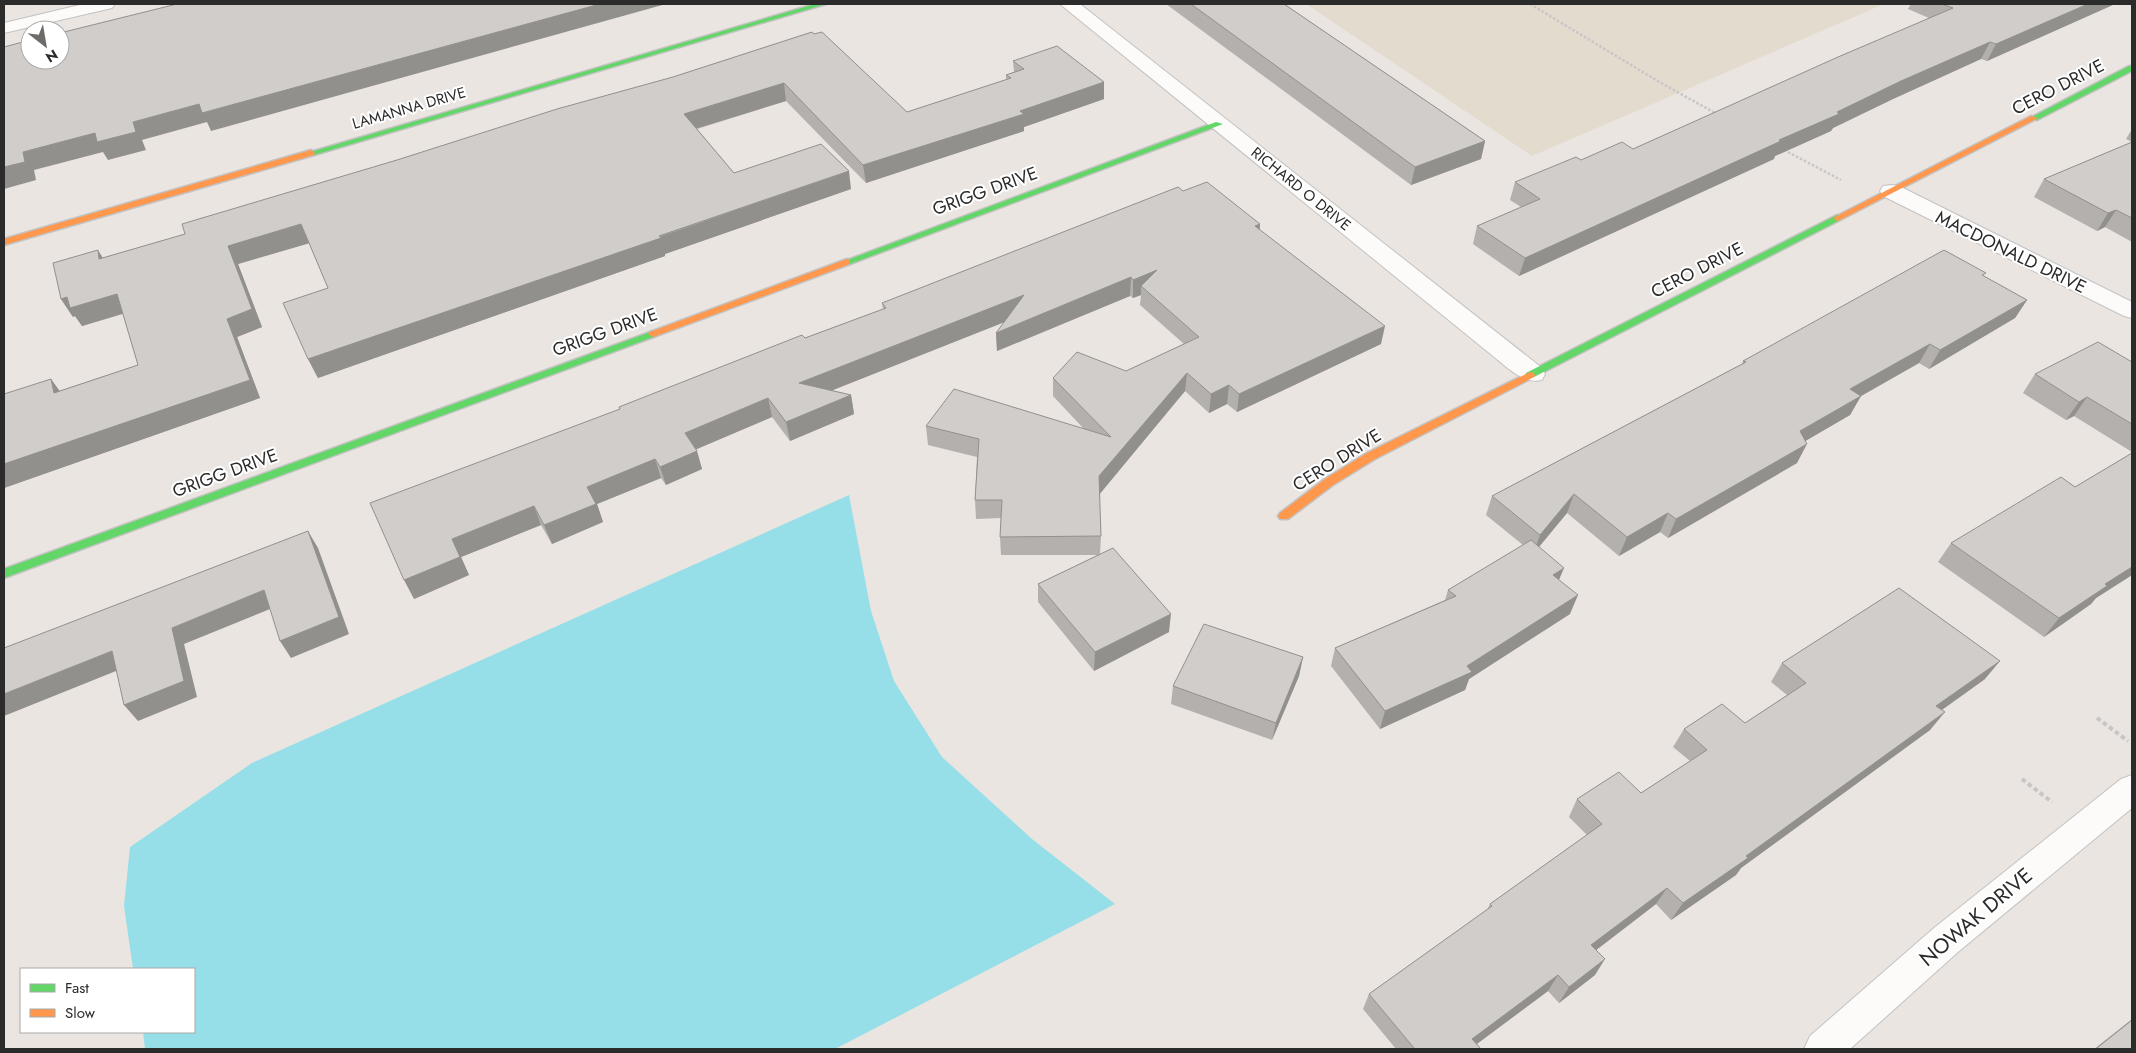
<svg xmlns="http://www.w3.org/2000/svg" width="2136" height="1053" viewBox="0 0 2136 1053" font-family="Jost,sans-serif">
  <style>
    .education { fill: #e4dbcf }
    .water { fill: #96dfe9 }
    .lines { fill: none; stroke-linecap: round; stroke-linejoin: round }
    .street-casing { stroke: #c3c2c2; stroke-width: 2 }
    .fast-casing { stroke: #c3c2c2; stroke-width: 3 }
    .slow-casing { stroke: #c3c2c2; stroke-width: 3 }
    .path-far1 { stroke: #c6c6c6; stroke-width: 2.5; stroke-dasharray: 2.5 2; stroke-linecap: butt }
    .path { stroke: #c6c6c6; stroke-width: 4; stroke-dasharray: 4.5 3; stroke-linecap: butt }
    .street { fill: #fcfbfa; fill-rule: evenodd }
    .fast { fill: #63d668; fill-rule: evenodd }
    .slow { fill: #ff974d; fill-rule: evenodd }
    .wall { fill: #b3b0ae }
    .shaded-wall { fill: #92908d }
    .building { fill: #d0cdca; stroke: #92908d }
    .labels { text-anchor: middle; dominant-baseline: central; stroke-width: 4; stroke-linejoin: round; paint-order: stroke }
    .far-street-label { font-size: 15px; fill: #2b2b2b; stroke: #fff }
    .street-label { font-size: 18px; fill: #2b2b2b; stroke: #fff }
    .near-street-label { font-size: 21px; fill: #2b2b2b; stroke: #fff }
  </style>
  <rect width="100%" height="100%" fill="#eae5e0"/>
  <!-- education -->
  <path class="education" d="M1306,4H1884L1532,156Z"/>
  <!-- water -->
  <path class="water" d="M849,495L871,611L894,681L942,757L1032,839L1115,904L835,1049H145L143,1032H194V969H133L124,906L130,847L252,763Z"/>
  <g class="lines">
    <!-- street casing -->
    <g class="street-casing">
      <path id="street" d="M84,4H115L112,8L4,33V23Z
        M1060,4H1080L1542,368L1545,374L1542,380C1522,385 1504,364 1488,352Z
        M1891,185L1899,186L2132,302V318L2124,316L1883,196L1880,191L1883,186Z
        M2132,775V808L1958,952L1850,1049H1804L1810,1036L1934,928L2121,779Z"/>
    </g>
    <!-- fast casing -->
    <g class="fast-casing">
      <path id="fast" d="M815,4H826L314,155H308L307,153Z
        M2129,66H2132V71L2037,120L2030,118Z
        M1216,122L1223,124L850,264H844L842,262Z
        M1837,215L1841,218L1840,220L1534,377L1530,378L1525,375L1526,373Z
        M653,331L656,332L658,334L656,336L4,578V569Z"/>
    </g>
    <!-- slow casing -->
    <g class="slow-casing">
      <path id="slow" d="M2031,116L2038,118L1840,220L1837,221L1833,218Z
        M311,150L315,153L314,155L4,245V239Z
        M847,259L850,260V264L656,336L653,337L648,334L650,332Z
        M1530,372L1534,373L1535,375L1534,377L1375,459L1333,485L1288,519H1280L1278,516L1280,513L1325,479L1367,453Z"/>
    </g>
    <!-- path-far1 -->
    <path class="path-far1" d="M1530,4L1661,83L1717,114
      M1784,150L1841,180"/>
    <!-- path -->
    <path class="path" d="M2097,718L2128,741
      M2022,779L2052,802"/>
    <!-- street -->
    <use href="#street" class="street"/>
    <!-- fast -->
    <use href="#fast" class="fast"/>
    <!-- slow -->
    <use href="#slow" class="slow"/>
  </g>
  <!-- wall -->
  <path class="wall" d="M1166,4H1284L1485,141L1481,159L1411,185Z
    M1911,4H2115L1987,61L1981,59L1893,99L1833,128L1831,131L1775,156L1774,159L1519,276L1473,244L1477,226L1521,207L1510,200L1515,182L1581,160L1633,149L1929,18L1908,9Z
    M812,32L907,112L1006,80V75L1014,72L1013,61L1104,82V99L1024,127V131L866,183L786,101L697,129L734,173L851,189L665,254V256L318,378L308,359L328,288L309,243L238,264L262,327L237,337L260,398L4,488L51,379L59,391L138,365L123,314L82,326L75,316L73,317L61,299L102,258L185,234L397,160L673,77Z
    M2132,129V242L2105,227L2097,231L2034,197L2044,179L2132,142L2126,139Z
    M1183,191L1260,224V230L1381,344L1237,412L1227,404L1209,413L1185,391L1099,494L1101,536L1100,554L1169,632L1094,671L1038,602V584L1098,555H1001L1000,537L1001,518L976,519L975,500L977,457L928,445L926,426L1084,429L1053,396V378L1126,371L1184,344L1140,305L1141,295L1133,298L1130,296L997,351L996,333L1004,322L831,390L851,395L854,414L790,441L772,417L696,449L702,469L666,485L661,478L597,504L603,522L552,544L541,525L461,557L469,575L414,599L620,409L619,407L883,309L882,303Z
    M1984,276L2027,300L2015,318L1929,369L1919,363L1861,396L1850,415L1805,441L1797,463L1668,538L1660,532L1619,556L1567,513L1539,547L1559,580L1570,614L1469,679L1465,690L1380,729L1331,666L1335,648L1445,600L1448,590L1523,545L1486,515L1492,496L1742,364L1743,361Z
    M2132,362V452L2074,416L2066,420L2023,393L2035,374Z
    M2132,453V575L2096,598L2091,604L2044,637L1938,562L1951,543L2075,487Z
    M1303,657L1299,676L1272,740L1171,704L1173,686Z
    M1782,663L1985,679L1942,710L1930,730L1741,868L1736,875L1671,920L1656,904L1596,950L1595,975L1559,1003L1548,991L1477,1044L1481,1049H1396L1363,1009L1369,994L1487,910L1490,904L1587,835L1569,817L1577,799L1641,793L1690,761L1673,747L1684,729L1745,723L1787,695L1771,682Z
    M2132,1019V1049H2094Z"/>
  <!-- shaded-wall -->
  <path class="shaded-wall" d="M600,4H666L211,131L207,122L142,140L146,150L108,160L103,152L34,170L36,180L4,189V167L23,152L199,104Z
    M2088,4H2115L1987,61L1996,44Z
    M1990,42L1981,59L1893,99L1833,128L1831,131L1775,156L1774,159L1519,276L1525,258L1779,140L1901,81Z
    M1104,82V99L1024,127V131L866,183L863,165Z
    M784,83L786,101L688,131L684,114Z
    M1485,141L1481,159L1411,185L1415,167Z
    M849,171L851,189L665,254V256L318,378L308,359Z
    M2116,210L2105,227L2097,231L2108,213Z
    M301,224L310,243L238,264L262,327L237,337L260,398L4,488V464L227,319L228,246Z
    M1260,224L1258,243L1255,226Z
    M98,250L109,268L99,259Z
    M1157,270L1141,286V295L1133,298V280Z
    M1131,277L1130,296L997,351L996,333Z
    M117,294L128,312L82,326L75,316L73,317L61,299L67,297Z
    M1024,295L1025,314L803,402L799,383Z
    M2027,300L2015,318L1929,369L1940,350Z
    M1385,326L1381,344L1237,412L1239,394Z
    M1930,344L1919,363L1840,408L1850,389Z
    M1187,373L1185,391L1099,495V476Z
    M51,379L64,397L54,393Z
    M1229,385L1227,404L1209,413L1211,394Z
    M851,395L854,414L790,441L786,422Z
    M1861,396L1850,415L1790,450L1800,431Z
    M2087,397L2074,416L2066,420L2079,402Z
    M768,398L772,417L690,452L685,433Z
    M1807,444L1797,463L1668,538L1676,519Z
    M697,451L702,469L666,485L660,467Z
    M655,459L661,478L597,504L603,522L552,544L544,525L587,487Z
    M1574,494L1567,513L1533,554L1540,535Z
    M534,506L541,525L461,557L469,575L414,599L404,580L452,539Z
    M1668,513L1660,532L1619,556L1627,537Z
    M308,531L318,548L349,634L291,658L280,641Z
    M2132,567V575L2096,598L2091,604L2044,637L2059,618L2105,584Z
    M1564,568L1556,587L1553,575Z
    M264,590L275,607L184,644L197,697L138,721L124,705L172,628Z
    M1578,595L1570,614L1469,679L1465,690L1380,729L1385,711L1467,666Z
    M1171,614L1169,632L1094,671L1095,652Z
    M112,651L126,667L4,716V694Z
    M1303,657L1299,676L1272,740L1276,723Z
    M2000,661L1985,679L1922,724L1936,706Z
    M1945,712L1930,730L1741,868L1736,875L1671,920L1683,903L1746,856Z
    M1667,888L1656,904L1582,961L1591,945Z
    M1605,959L1595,975L1559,1003L1569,987Z
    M1558,975L1548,991L1470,1049L1472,1039Z"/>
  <!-- building -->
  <path class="building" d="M177,4H600L202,113L199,104L133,122L136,132L97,142L95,133L23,152L25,162L4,167V47L30,40V60H60V33Z
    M1191,4H1284L1485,141L1415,167Z
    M1942,4H2088L1996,44L1990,42L1901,81L1837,112L1839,114L1779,140L1781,141L1525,258L1477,226L1540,199L1515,182L1576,157L1581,160L1622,142L1633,149L1838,57L1953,8Z
    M812,32L814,34L822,32L907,112L1011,78L1006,75L1024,69L1013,61L1057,46L1104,82L1020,111L1024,114L863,165L784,83L684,114L734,173L821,144L849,171L659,236L661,238L308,359L283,303L328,288L301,224L228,246L252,309L227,319L250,380L4,464V394L51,379L54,393L138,365L117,294L70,308L67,297L61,299L53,263L98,250L99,259L185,234L182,224L397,160L557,109L673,77Z
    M2132,142V218L2116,210L2108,213L2044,179Z
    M1207,182L1260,224L1255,226L1385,326L1239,394L1229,385L1211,394L1187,373L1099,476L1101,536L1000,537L1002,500H975L979,439L926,426L954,389L1111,437L1053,378L1077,352L1126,371L1199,337L1141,286L1157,270L1133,280L1131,277L996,333L1024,295L799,383L851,395L786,422L768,398L685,433L697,451L660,467L655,459L587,487L596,504L544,525L534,506L452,539L460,557L404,580L370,503L620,409L619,407L802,335L805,338L886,308L882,303L1178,187L1183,191Z
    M1944,250L1986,273L1982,275L2027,300L1940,350L1930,344L1850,389L1861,396L1800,431L1807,444L1676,519L1668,513L1627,537L1574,494L1540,535L1492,496L1746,362L1743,361Z
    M2098,342L2132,362V424L2087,397L2079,402L2035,374Z
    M2132,453V567L2105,584L2107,586L2059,618L1951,543L2061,477L2075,487Z
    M308,531L339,617L280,641L264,590L172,628L184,681L124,705L112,651L4,694V648Z
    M1531,540L1564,568L1553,575L1578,595L1467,666L1472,672L1385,711L1335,648L1456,596L1448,590Z
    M1113,548L1171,614L1095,652L1038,584Z
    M1899,588L2000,661L1936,706L1945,712L1746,856L1748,858L1683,903L1667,888L1591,945L1605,959L1569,987L1558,975L1472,1039L1481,1049H1412L1414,1048L1369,994L1492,906L1490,904L1602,824L1577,799L1619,772L1641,793L1707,750L1684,729L1722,704L1745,723L1806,683L1782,663Z
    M1204,624L1303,657L1276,723L1173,686Z
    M2132,1020V1049H2098L2097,1048Z"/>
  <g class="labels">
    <!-- far-street labels -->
    <g class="far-street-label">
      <text transform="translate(409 108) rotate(-16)">LAMANNA DRIVE</text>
      <text transform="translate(1301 189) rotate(39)">RICHARD O DRIVE</text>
    </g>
    <!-- street labels -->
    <g class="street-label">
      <text transform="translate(2058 87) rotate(-27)">CERO DRIVE</text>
      <text transform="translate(985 191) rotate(-20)">GRIGG DRIVE</text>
      <text transform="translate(2011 252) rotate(26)">MACDONALD DRIVE</text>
      <text transform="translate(1697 270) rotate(-27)">CERO DRIVE</text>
      <text transform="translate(605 332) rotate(-20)">GRIGG DRIVE</text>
      <text transform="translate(1337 460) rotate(-32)">CERO DRIVE</text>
      <text transform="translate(225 473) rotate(-20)">GRIGG DRIVE</text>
    </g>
    <!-- near-street labels -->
    <g class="near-street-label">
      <text transform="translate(1976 917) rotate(-40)">NOWAK DRIVE</text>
    </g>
  </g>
  <!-- border -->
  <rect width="2136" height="1053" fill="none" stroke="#2b2b2b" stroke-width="10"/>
  <!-- legend -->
  <rect x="20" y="968" width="175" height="65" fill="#ffffff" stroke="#aaaaaa"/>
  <rect x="30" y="984" width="25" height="8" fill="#63d668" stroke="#aaaaaa"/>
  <text x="65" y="993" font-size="15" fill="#2b2b2b">Fast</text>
  <rect x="30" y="1009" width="25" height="8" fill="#ff974d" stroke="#aaaaaa"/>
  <text x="65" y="1018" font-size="15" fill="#2b2b2b">Slow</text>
  <!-- north arrow -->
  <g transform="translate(45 45) rotate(149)"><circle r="24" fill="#ffffff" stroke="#aaaaaa"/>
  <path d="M0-4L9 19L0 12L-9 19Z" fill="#6e6c6a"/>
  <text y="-8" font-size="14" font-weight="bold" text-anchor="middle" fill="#2b2b2b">N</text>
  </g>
</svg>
